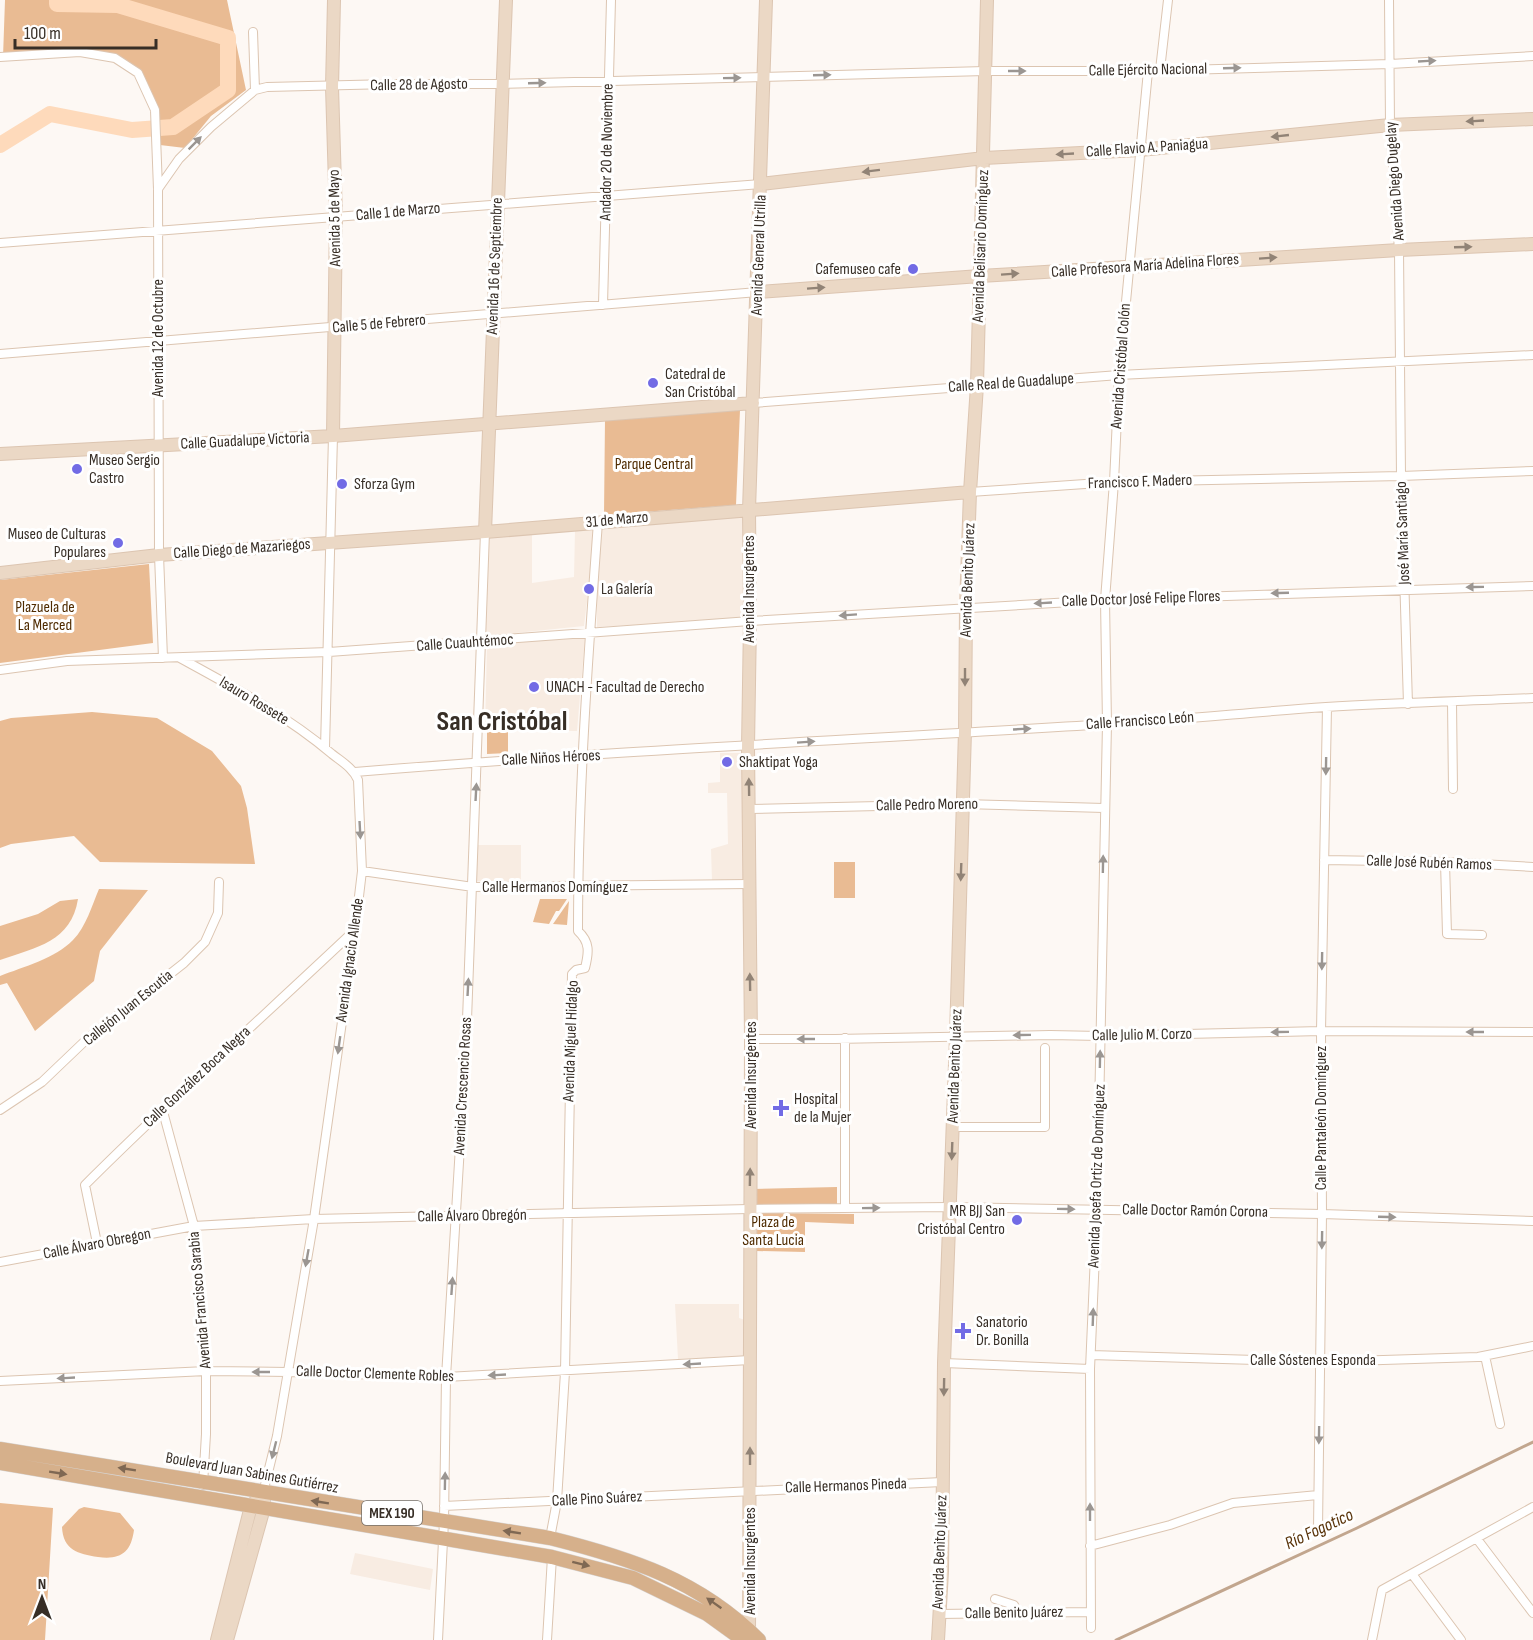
<svg xmlns="http://www.w3.org/2000/svg" width="1533" height="1640" viewBox="0 0 1533 1640" font-family="'Sofia Sans Condensed',sans-serif">
  <style>
    .built { fill: #f8ece2 }
    .green { fill: #e9bb93 }
    .lines { fill: none; stroke-linecap: round; stroke-linejoin: round }
    .stream { stroke: #c2a68e; stroke-width: 3 }
    .river { stroke: #fedabb; stroke-width: 16 }
    .street-casing { stroke: #dcc5b1; stroke-width: 10 }
    .secondary-casing { stroke: #dcc5b1; stroke-width: 14 }
    .primary-casing { stroke: #d7d5d4; stroke-width: 15 }
    .street { stroke: #fff; stroke-width: 8 }
    .secondary { stroke: #ebd8c5; stroke-width: 12 }
    .primary { stroke: #d6b08b; stroke-width: 14 }
    .oneway { fill: #9b9692 }
    .oneway2 { fill: #918376 }
    .oneway3 { fill: #7f6853 }
    .poi-dot { fill: #726be5; stroke: #fff; stroke-width: 2 }
    .labels { text-anchor: middle; dominant-baseline: central; stroke-width: 6; stroke-linejoin: round; paint-order: stroke }
    .shield { fill: #fff; stroke: #736d67; stroke-width: 1.5 }
    .shield-label { font-size: 15px; font-weight: bold; fill: #372e26 }
    .street-label { font-size: 16px; fill: #372e26; stroke: #fff }
    .poi-label { font-size: 16px; fill: #372e26; stroke: #fff; text-anchor: start }
    .park-label { font-size: 16px; fill: #4f2b00; stroke: #fff }
    .water-label { font-size: 18px; font-style: italic; fill: #583208; stroke: #fff }
    .town-label { font-size: 28px; font-weight: bold; fill: #372e26; stroke: #fff }
  </style>
  <rect width="100%" height="100%" fill="#fdf8f4"/>
  <!-- built -->
  <path class="built" d="M742,516L743,619L597,627V522Z
    M593,529L590,577L584,626L485,636L488,535L532,531V583L574,577L575,530Z
    M585,638L577,731L485,730L487,644Z
    M720,753H742L745,880L712,881L711,849L728,844L727,793H708V783L720,782Z
    M476,845H521V881H476Z
    M675,1304H739V1318L745,1320V1357L678,1359Z
    M355,1553L433,1569L430,1590L350,1574Z"/>
  <!-- green -->
  <path class="green" d="M5,0H227L246,90L211,116L185,148L160,145C159,133 161,119 157,108C137,33 62,51 3,57Z
    M740,410L736,505L604,515L605,419Z
    M149,564L153,643L0,663V580Z
    M92,712L157,718L212,751L241,786L247,808L255,864L100,862L74,836L11,844L0,848V721L11,718Z
    M487,732H508V753L487,754Z
    M834,862H855V898H834Z
    M99,889L148,890L100,951L94,981L35,1031L7,983L0,985V976C23,967 56,958 73,940C86,927 92,905 99,889Z
    M78,899C71,942 37,947 0,960V926L38,914L60,901Z
    M540,899H567L559,911H556L549,924L533,922Z
    M569,901L567,925L553,924Z
    M837,1187V1206L755,1207L752,1189Z
    M753,1213L854,1214V1224L805,1222V1252L756,1251Z
    M0,1503L53,1508L45,1640H0Z
    M84,1507L120,1513L134,1530C131,1553 120,1560 98,1557C78,1554 63,1550 62,1527L79,1509Z"/>
  <g class="lines">
    <!-- stream -->
    <path class="stream" d="M1116,1640L1357,1528L1533,1442"/>
    <!-- river -->
    <path class="river" d="M0,145L50,114L132,130L173,127L228,90V38L118,5L57,4V0"/>
    <!-- street casing -->
    <g class="street-casing">
      <path id="street" d="M1389,0L1390,125L1399,250L1401,476L1408,704
        M253,32L255,90
        M0,57L80,52L115,58L138,73L155,110L158,189L159,555L163,658
        M1160,70L1168,0
        M158,189L179,159L211,127L255,90L267,87L391,84H502L985,71H1148L1390,64L1533,56
        M0,243L761,184
        M603,305L611,0
        M0,354L758,292
        M753,403L1119,375L1533,355
        M970,492L1114,482L1401,476L1533,471
        M180,658C233,687 286,715 332,754C342,762 353,768 358,780L362,871L355,930L314,1219L277,1436L263,1493
        M0,670L67,661L329,652L750,621L1105,600L1533,586
        M1452,702L1453,789
        M325,748L333,436
        M355,772C605,751 856,740 1107,724C1180,720 1253,712 1326,707C1395,703 1464,701 1533,698
        M749,809L963,804L1104,808
        M1324,860L1445,862L1533,867
        M1445,862L1447,934L1482,935
        M362,871L473,887L749,884
        M751,1039H835L1050,1035L1100,1036L1321,1031L1533,1032
        M162,1108L194,1226L206,1371V1434L203,1485
        M0,1110L42,1082L86,1040L184,963L205,942L218,913L219,882
        M953,1127H1045V1048
        M845,1208V1038
        M97,1243L85,1185C173,1097 265,1015 355,930
        M0,1262L194,1226L314,1219L749,1209L950,1207L1322,1214L1533,1221
        M1091,1355L1320,1362L1478,1357L1533,1346
        M1485,1356L1500,1424
        M944,1363L1090,1369
        M0,1381L206,1371L288,1372L446,1377L750,1360
        M444,1506L942,1482
        M1318,1529L1322,1214L1321,1031L1327,707
        M550,1538L557,1501L565,1372L572,974L576,970L585,968C589,952 590,942 578,931C578,794 588,658 598,522
        M1477,1539L1533,1613
        M1090,1546L1170,1525L1233,1503L1318,1495
        M1412,1574L1461,1640
        M995,1599L1014,1605L1018,1613
        M938,1614L1089,1612
        M1091,1628L1090,1369L1097,1209L1107,724L1105,600L1114,482L1119,375L1148,71
        M438,1640L444,1521L446,1377L466,1047L485,532
        M547,1640L552,1557
        M1372,1640L1382,1590L1533,1507"/>
    </g>
    <!-- secondary casing -->
    <g class="secondary-casing">
      <path id="secondary" d="M761,184L984,158L1140,150L1390,125L1533,119
        M758,292L980,276L1399,250L1533,244
        M333,436L336,217L332,87L334,0
        M0,454L333,436L753,403
        M485,532L506,0
        M0,573L159,555L485,532L970,492
        M749,1639L751,1039L748,747L750,621L749,510L766,0
        M217,1640L251,1506L263,1493
        M227,1640L264,1508V1500
        M938,1640L942,1571L944,1363L956,1036L965,731L966,607L970,492L977,385L987,0"/>
    </g>
    <!-- primary casing -->
    <g class="primary-casing">
      <path id="primary" d="M0,1449L550,1538C630,1558 699,1580 759,1640
        M0,1463L552,1557L633,1578L707,1614L743,1640"/>
    </g>
    <!-- street -->
    <use href="#street" class="street"/>
    <!-- secondary -->
    <use href="#secondary" class="secondary"/>
    <!-- primary -->
    <use href="#primary" class="primary"/>
  </g>
  <!-- one-way arrows -->
  <defs><path id="oneway-solid" d="M-6-.8H1V-3.2L6.5 0L1 3.2V.8H-6Z" transform="scale(1.5)"/></defs>
  <g class="oneway">
    <use href="#oneway-solid" transform="translate(1427 61) rotate(-3)"/>
    <use href="#oneway-solid" transform="translate(1232 68) rotate(-2)"/>
    <use href="#oneway-solid" transform="translate(1017 71)"/>
    <use href="#oneway-solid" transform="translate(822 75) rotate(-2)"/>
    <use href="#oneway-solid" transform="translate(732 78) rotate(-1)"/>
    <use href="#oneway-solid" transform="translate(537 83) rotate(-2)"/>
    <use href="#oneway-solid" transform="translate(195 143) rotate(-45)"/>
    <use href="#oneway-solid" transform="translate(1475 587) rotate(179)"/>
    <use href="#oneway-solid" transform="translate(1280 593) rotate(178)"/>
    <use href="#oneway-solid" transform="translate(1043 603) rotate(177)"/>
    <use href="#oneway-solid" transform="translate(848 615) rotate(176)"/>
    <use href="#oneway-solid" transform="translate(1022 729) rotate(-3)"/>
    <use href="#oneway-solid" transform="translate(806 742) rotate(-4)"/>
    <use href="#oneway-solid" transform="translate(1326 766) rotate(91)"/>
    <use href="#oneway-solid" transform="translate(476 792) rotate(-87)"/>
    <use href="#oneway-solid" transform="translate(360 830) rotate(87)"/>
    <use href="#oneway-solid" transform="translate(1103 864) rotate(-89)"/>
    <use href="#oneway-solid" transform="translate(1322 961) rotate(91)"/>
    <use href="#oneway-solid" transform="translate(468 987) rotate(-87)"/>
    <use href="#oneway-solid" transform="translate(1280 1032) rotate(179)"/>
    <use href="#oneway-solid" transform="translate(1475 1032) rotate(-180)"/>
    <use href="#oneway-solid" transform="translate(1022 1035) rotate(179)"/>
    <use href="#oneway-solid" transform="translate(806 1039) rotate(-180)"/>
    <use href="#oneway-solid" transform="translate(339 1045) rotate(98)"/>
    <use href="#oneway-solid" transform="translate(1100 1059) rotate(-89)"/>
    <use href="#oneway-solid" transform="translate(871 1208) rotate(-1)"/>
    <use href="#oneway-solid" transform="translate(1066 1209) rotate(1)"/>
    <use href="#oneway-solid" transform="translate(1387 1217) rotate(2)"/>
    <use href="#oneway-solid" transform="translate(1322 1240) rotate(91)"/>
    <use href="#oneway-solid" transform="translate(307 1258) rotate(100)"/>
    <use href="#oneway-solid" transform="translate(452 1286) rotate(-86)"/>
    <use href="#oneway-solid" transform="translate(1093 1317) rotate(-88)"/>
    <use href="#oneway-solid" transform="translate(692 1364) rotate(177)"/>
    <use href="#oneway-solid" transform="translate(261 1372) rotate(-180)"/>
    <use href="#oneway-solid" transform="translate(497 1375) rotate(177)"/>
    <use href="#oneway-solid" transform="translate(66 1378) rotate(177)"/>
    <use href="#oneway-solid" transform="translate(1319 1435) rotate(91)"/>
    <use href="#oneway-solid" transform="translate(274 1450) rotate(104)"/>
    <use href="#oneway-solid" transform="translate(445 1481) rotate(-89)"/>
    <use href="#oneway-solid" transform="translate(1090 1512) rotate(-90)"/>
  </g>
  <g class="oneway2">
    <use href="#oneway-solid" transform="translate(1475 121) rotate(177)"/>
    <use href="#oneway-solid" transform="translate(1280 136) rotate(174)"/>
    <use href="#oneway-solid" transform="translate(1065 154) rotate(177)"/>
    <use href="#oneway-solid" transform="translate(871 171) rotate(173)"/>
    <use href="#oneway-solid" transform="translate(1463 247) rotate(-2)"/>
    <use href="#oneway-solid" transform="translate(1268 258) rotate(-4)"/>
    <use href="#oneway-solid" transform="translate(1010 274) rotate(-4)"/>
    <use href="#oneway-solid" transform="translate(816 288) rotate(-4)"/>
    <use href="#oneway-solid" transform="translate(965 677) rotate(90)"/>
    <use href="#oneway-solid" transform="translate(749 787) rotate(-91)"/>
    <use href="#oneway-solid" transform="translate(961 872) rotate(92)"/>
    <use href="#oneway-solid" transform="translate(750 982) rotate(-91)"/>
    <use href="#oneway-solid" transform="translate(952 1151) rotate(92)"/>
    <use href="#oneway-solid" transform="translate(750 1177) rotate(-89)"/>
    <use href="#oneway-solid" transform="translate(944 1387) rotate(91)"/>
    <use href="#oneway-solid" transform="translate(750 1456) rotate(-90)"/>
  </g>
  <g class="oneway3">
    <use href="#oneway-solid" transform="translate(127 1469) rotate(-171)"/>
    <use href="#oneway-solid" transform="translate(58 1473) rotate(9)"/>
    <use href="#oneway-solid" transform="translate(320 1502) rotate(-171)"/>
    <use href="#oneway-solid" transform="translate(512 1532) rotate(-171)"/>
    <use href="#oneway-solid" transform="translate(581 1564) rotate(14)"/>
    <use href="#oneway-solid" transform="translate(714 1603) rotate(-145)"/>
  </g>
  <!-- markers -->
  <g class="poi-dot">
    <circle cx="913" cy="269" r="6"/>
    <circle cx="653" cy="383" r="6"/>
    <circle cx="77" cy="469" r="6"/>
    <circle cx="342" cy="484" r="6"/>
    <circle cx="118" cy="543" r="6"/>
    <circle cx="589" cy="589" r="6"/>
    <circle cx="534" cy="687" r="6"/>
    <circle cx="727" cy="762" r="6"/>
    <path d="M778 1099h6v6h6v6h-6v6h-6v-6h-6v-6h6z"/>
    <circle cx="1017" cy="1220" r="6"/>
    <path d="M960 1322h6v6h6v6h-6v6h-6v-6h-6v-6h6z"/>
  </g>
  <g class="labels">
    <!-- shield labels -->
    <rect class="shield" x="362" y="1501" width="60" height="24" rx="4.5"/>
    <g class="shield-label">
      <text x="392" y="1513">MEX 190</text>
    </g>
    <!-- street labels -->
    <g class="street-label">
      <text transform="translate(1148 70) rotate(-1)">Calle Ejército Nacional</text>
      <text transform="translate(419 85) rotate(-1)">Calle 28 de Agosto</text>
      <text transform="translate(1147 148) rotate(-4)">Calle Flavio A. Paniagua</text>
      <text transform="translate(607 152) rotate(-89)">Andador 20 de Noviembre</text>
      <text transform="translate(1395 181) rotate(-94)">Avenida Diego Dugelay</text>
      <text transform="translate(398 212) rotate(-5)">Calle 1 de Marzo</text>
      <text transform="translate(335 218) rotate(-91)">Avenida 5 de Mayo</text>
      <text transform="translate(981 246) rotate(-88)">Avenida Belisario Domínguez</text>
      <text transform="translate(759 255) rotate(-88)">Avenida General Utrilla</text>
      <text transform="translate(495 266) rotate(-88)">Avenida 16 de Septiembre</text>
      <text transform="translate(1145 266) rotate(-4)">Calle Profesora María Adelina Flores</text>
      <text transform="translate(379 324) rotate(-5)">Calle 5 de Febrero</text>
      <text transform="translate(158 338) rotate(-90)">Avenida 12 de Octubre</text>
      <text transform="translate(1121 366) rotate(-86)">Avenida Cristóbal Colón</text>
      <text transform="translate(1011 383) rotate(-4)">Calle Real de Guadalupe</text>
      <text transform="translate(245 441) rotate(-3)">Calle Guadalupe Victoria</text>
      <text transform="translate(1140 482) rotate(-2)">Francisco F. Madero</text>
      <text transform="translate(617 520) rotate(-5)">31 de Marzo</text>
      <text transform="translate(1403 533) rotate(-92)">José María Santiago</text>
      <text transform="translate(242 549) rotate(-4)">Calle Diego de Mazariegos</text>
      <text transform="translate(968 580) rotate(-88)">Avenida Benito Juárez</text>
      <text transform="translate(749 589) rotate(-90)">Avenida Insurgentes</text>
      <text transform="translate(1141 599) rotate(-2)">Calle Doctor José Felipe Flores</text>
      <text transform="translate(465 643) rotate(-4)">Calle Cuauhtémoc</text>
      <text transform="translate(254 701) rotate(31)">Isauro Rossete</text>
      <text transform="translate(1140 721) rotate(-4)">Calle Francisco León</text>
      <text transform="translate(551 758) rotate(-3)">Calle Niños Héroes</text>
      <text transform="translate(927 805) rotate(-1)">Calle Pedro Moreno</text>
      <text transform="translate(1429 863) rotate(2)">Calle José Rubén Ramos</text>
      <text x="555" y="887">Calle Hermanos Domínguez</text>
      <text transform="translate(350 960) rotate(-82)">Avenida Ignacio Allende</text>
      <text transform="translate(128 1008) rotate(-39)">Callejón Juan Escutia</text>
      <text transform="translate(1142 1035) rotate(-1)">Calle Julio M. Corzo</text>
      <text transform="translate(571 1041) rotate(-88)">Avenida Miguel Hidalgo</text>
      <text transform="translate(955 1066) rotate(-88)">Avenida Benito Juárez</text>
      <text transform="translate(751 1075) rotate(-90)">Avenida Insurgentes</text>
      <text transform="translate(197 1077) rotate(-43)">Calle González Boca Negra</text>
      <text transform="translate(463 1086) rotate(-87)">Avenida Crescencio Rosas</text>
      <text transform="translate(1321 1118) rotate(-90)">Calle Pantaleón Domínguez</text>
      <text transform="translate(1097 1176) rotate(-88)">Avenida Josefa Ortiz de Domínguez</text>
      <text transform="translate(1195 1211) rotate(1)">Calle Doctor Ramón Corona</text>
      <text transform="translate(472 1216) rotate(-1)">Calle Álvaro Obregón</text>
      <text transform="translate(97 1244) rotate(-11)">Calle Álvaro Obregon</text>
      <text transform="translate(200 1300) rotate(-95)">Avenida Francisco Sarabia</text>
      <text x="1313" y="1360">Calle Sóstenes Esponda</text>
      <text transform="translate(375 1374) rotate(2)">Calle Doctor Clemente Robles</text>
      <text transform="translate(252 1473) rotate(10)">Boulevard Juan Sabines Gutiérrez</text>
      <text transform="translate(846 1486) rotate(-2)">Calle Hermanos Pineda</text>
      <text transform="translate(597 1499) rotate(-3)">Calle Pino Suárez</text>
      <text transform="translate(940 1552) rotate(-88)">Avenida Benito Juárez</text>
      <text transform="translate(750 1561) rotate(-90)">Avenida Insurgentes</text>
      <text transform="translate(1014 1613) rotate(-1)">Calle Benito Juárez</text>
    </g>
    <!-- poi labels -->
    <g class="poi-label">
      <text x="901" y="269" text-anchor="end">Cafemuseo cafe</text>
      <text x="665" y="374">Catedral de<tspan x="665" dy="18">San Cristóbal</tspan></text>
      <text x="89" y="460">Museo Sergio<tspan x="89" dy="18">Castro</tspan></text>
      <text x="354" y="484">Sforza Gym</text>
      <text x="106" y="534" text-anchor="end">Museo de Culturas<tspan x="106" dy="18">Populares</tspan></text>
      <text x="601" y="589">La Galería</text>
      <text x="546" y="687">UNACH - Facultad de Derecho</text>
      <text x="739" y="762">Shaktipat Yoga</text>
      <text x="794" y="1099">Hospital<tspan x="794" dy="18">de la Mujer</tspan></text>
      <text x="1005" y="1211" text-anchor="end">MR BJJ San<tspan x="1005" dy="18">Cristóbal Centro</tspan></text>
      <text x="976" y="1322">Sanatorio<tspan x="976" dy="18">Dr. Bonilla</tspan></text>
    </g>
    <!-- park labels -->
    <g class="park-label">
      <text x="654" y="464">Parque Central</text>
      <text x="45" y="607">Plazuela de<tspan x="45" dy="18">La Merced</tspan></text>
      <text x="773" y="1222">Plaza de<tspan x="773" dy="18">Santa Lucia</tspan></text>
    </g>
    <!-- water labels -->
    <g class="water-label">
      <text transform="translate(1319 1529) rotate(-25)">Río Fogotico</text>
    </g>
    <!-- town labels -->
    <g class="town-label">
      <text x="502" y="721">San Cristóbal</text>
    </g>
  </g>
  <!-- north arrow -->
  <g transform="translate(42 1598)" stroke="#ffffff" stroke-width="4.5" paint-order="stroke">
  <path d="M0-4.5L10 22L0 15L-10 22Z" fill="#372e26"/>
  <text y="-9" font-size="16" font-weight="bold" text-anchor="middle" fill="#372e26">N</text>
  </g>
  <!-- scale -->
  <path d="M15 39v9h141v-9" fill="none" stroke="#372e26" stroke-width="3"/>
  <text x="24" y="39" font-size="18" fill="#372e26" stroke="#ffffff" stroke-width="4.5" paint-order="stroke">100 m</text>
</svg>
